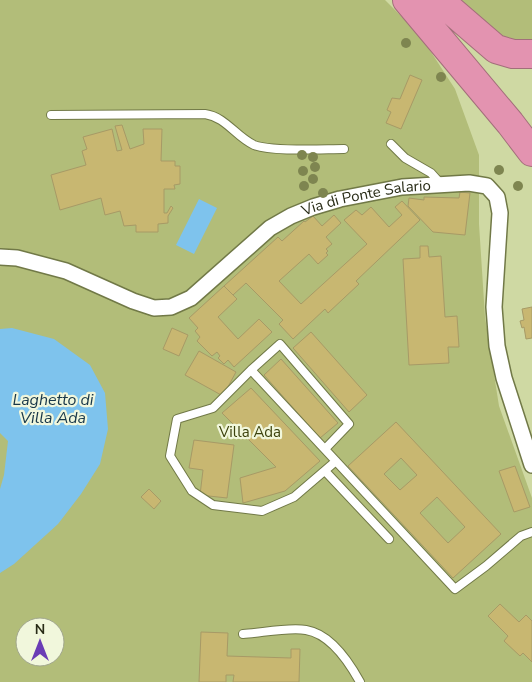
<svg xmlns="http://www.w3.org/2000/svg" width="532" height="682" viewBox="0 0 532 682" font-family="'Nunito Sans',sans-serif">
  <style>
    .green { fill: #b2bd79; fill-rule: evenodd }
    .water { fill: #7ec3ed }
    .building { fill: #c8b771; stroke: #a79a66; fill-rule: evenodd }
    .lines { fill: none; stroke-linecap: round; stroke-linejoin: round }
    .lane-casing { stroke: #717947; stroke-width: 10 }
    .street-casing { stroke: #717947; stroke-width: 18 }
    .highway-casing { stroke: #a26f7a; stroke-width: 30 }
    .lane { stroke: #fff; stroke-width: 8 }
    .street { stroke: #fff; stroke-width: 15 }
    .highway { stroke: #e393b0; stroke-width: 28 }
    .tree { fill: #7e8550 }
    .labels { text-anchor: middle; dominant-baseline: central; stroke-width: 4.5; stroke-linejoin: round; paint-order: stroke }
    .street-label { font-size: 15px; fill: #292c17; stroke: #f1f7dc }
    .park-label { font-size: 15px; fill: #3b410c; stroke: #f1f7dc }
    .water-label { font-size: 16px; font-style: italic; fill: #183749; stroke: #f1f7dc }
  </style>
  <rect width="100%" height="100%" fill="#cfd9a3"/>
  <!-- green -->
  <path class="green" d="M0,0H385L420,35L455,89L479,155V224L485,317L499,406L532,498V682H0ZM25,627H55V657H25Z
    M451,0H532V47L517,48Z"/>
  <!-- water -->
  <path class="water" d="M199,199L217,208L194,254L176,245Z
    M12,328L54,339L90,365L105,393L108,429L100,464L81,494L58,524L14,564L0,573V489L4,475L8,441L0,433V329Z"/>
  <!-- building -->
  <path class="building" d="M410,75L422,80L401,129L386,123L391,112L387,110L392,98L400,99Z
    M122,125L130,149L144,144L143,129H162L161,161H175V166H180V184L174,185L175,189H164V213H167L171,206L173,208L168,216V223L158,224V232H136V225L124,226L120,211L105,215L101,198L60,210L51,175L86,165L82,151L87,149L83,137L112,129L117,151L122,150L115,126Z
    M460,192L470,193L465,235L433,232L408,206L409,198L424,200V197L459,198Z
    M402,201L420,220L356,281L359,284L328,313L325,309L293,339L279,324L283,320L246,283L233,295L224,286L278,237L282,241L304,221L305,222L313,216L322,226L334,215L341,223L326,237L332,244L326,249L328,251L326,253L328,255L318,264L309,254L279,281L301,304L367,244L344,220L356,210L362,215L371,207L389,227L402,215L395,207Z
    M420,246H428L429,257L441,256L445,317L457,316L459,347H448L449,363L409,365L403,259L420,258Z
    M224,286L237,299L218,317L238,339L259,319L272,332L234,367L228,360L224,364L218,358L220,356L217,352L212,356L197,341L200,337L195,331L198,328L189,318Z
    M532,307V338L526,339L524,327L522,328L520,321L524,320L522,309Z
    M172,328L188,335L179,356L163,349Z
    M311,332L367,395L349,412L293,348Z
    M199,351L236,372L223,396L185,375Z
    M281,359L338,423L320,438L264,375Z
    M251,388L320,461L285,491L243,503L240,478L276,467L222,413Z
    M396,422L501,534L453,578L348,466ZM401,458L417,475L400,490L384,474ZM437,497L465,527L448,543L420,513Z
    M194,440L234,445L227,498L200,495L203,470L189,468Z
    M515,466L530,507L514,512L499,471Z
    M149,489L161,501L154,509L141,497Z
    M500,604L519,622L526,615L532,621V662L523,653L520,656L504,641L508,636L488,616Z
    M201,632L228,633L227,656L291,658V649H300L299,682H233L234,675H226V682H199Z"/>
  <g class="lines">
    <!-- lane casing -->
    <g class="lane-casing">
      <path id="lane" d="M51,115L205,114C226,117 236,137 254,145C271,152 323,149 344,149
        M391,144L405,158L431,173L441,184
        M251,370L213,408L177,419L170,456L192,491L213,505L262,511L294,497L336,461
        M325,449L349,424L280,344L251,370L455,589L486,566L521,536L532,532
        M325,471L389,539
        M243,634C261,633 288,627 306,630C331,634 349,662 360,682"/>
    </g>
    <!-- street casing -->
    <g class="street-casing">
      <g id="street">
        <path id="s1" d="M0,257L17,258L66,271L133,301L154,308L171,307L191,298L270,228L291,216L313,207L340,199L402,187L469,183L487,186L497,197L500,213L494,307L497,346L504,378L532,465"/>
      </g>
    </g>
    <!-- highway casing -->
    <g class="highway-casing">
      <path id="highway" d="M407,0L510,123L532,152
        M439,0L496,49L513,54H532"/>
    </g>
    <!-- lane -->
    <use href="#lane" class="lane"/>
    <!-- street -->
    <use href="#street" class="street"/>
    <!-- highway -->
    <use href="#highway" class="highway"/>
  </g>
  <!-- trees -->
  <g class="tree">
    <circle cx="406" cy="43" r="5"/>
    <circle cx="441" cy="77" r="5"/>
    <circle cx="302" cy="155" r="5"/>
    <circle cx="313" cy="157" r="5"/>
    <circle cx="315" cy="167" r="5"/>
    <circle cx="499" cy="170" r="5"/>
    <circle cx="303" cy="171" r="5"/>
    <circle cx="313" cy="179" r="5"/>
    <circle cx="304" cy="186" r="5"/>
    <circle cx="518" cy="186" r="5"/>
    <circle cx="323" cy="193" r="5"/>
  </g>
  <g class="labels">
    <!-- street labels -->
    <g class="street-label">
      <text stroke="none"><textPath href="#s1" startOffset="410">Via di Ponte Salario</textPath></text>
    </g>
    <!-- park labels -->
    <g class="park-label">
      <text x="250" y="432">Villa Ada</text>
    </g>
    <!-- water labels -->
    <g class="water-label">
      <text x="53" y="400">Laghetto di<tspan x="53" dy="18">Villa Ada</tspan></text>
    </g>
  </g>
  <!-- north arrow -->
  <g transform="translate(40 642)"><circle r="24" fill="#f1f7dc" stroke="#a1a68d"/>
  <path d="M0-4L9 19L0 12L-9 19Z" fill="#6a3db5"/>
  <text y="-8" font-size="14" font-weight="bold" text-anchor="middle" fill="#292c17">N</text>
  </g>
</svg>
